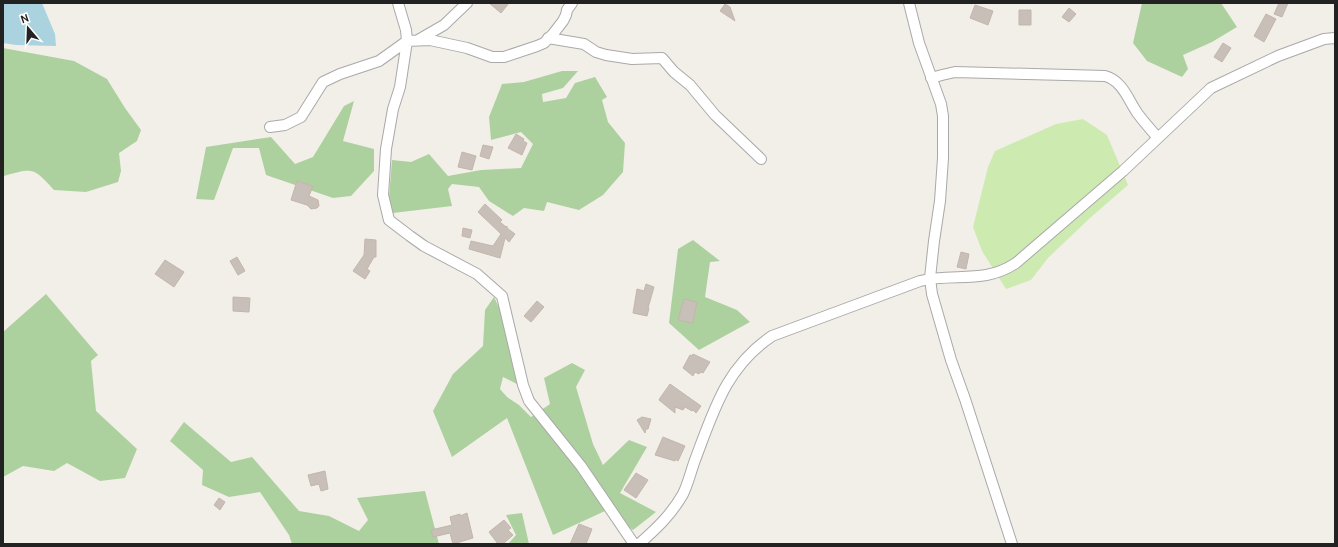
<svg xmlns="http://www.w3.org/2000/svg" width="1338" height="547" viewBox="0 0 1338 547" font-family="Cabin,sans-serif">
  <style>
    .grass { fill: #cdebb0 }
    .forest { fill: #add19e }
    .water { fill: #aad3df }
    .building { fill: #c7bfb8; stroke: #c4b6ab }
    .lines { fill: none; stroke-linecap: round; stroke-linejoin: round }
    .minor-casing { stroke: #a9a9a9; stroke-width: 12 }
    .minor { stroke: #fff; stroke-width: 10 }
  </style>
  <rect width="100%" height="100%" fill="#f2efe9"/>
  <!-- grass -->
  <path class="grass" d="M1083,119L1107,135L1128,185L1090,218L1048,258L1031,280L1006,289L982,251L973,227L988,167L995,151L1056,124Z"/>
  <!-- forest -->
  <path class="forest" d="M1142,3H1221L1237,27L1212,42L1183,55L1188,69L1182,77L1147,61L1133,43Z
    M3,48L74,61L107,79L125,108L141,130L137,141L119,153L121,171L118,182L86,192L54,190C33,167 33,168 4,176L3,178Z
    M562,71H578L563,88L542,94L543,102L566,98L575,83L595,77L607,97L602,100L608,122L625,143L623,172L603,195L579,210L547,202L544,211L524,208L513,216L489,201L479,187L452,184L448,189L452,206L393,213L389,198L392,160L411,162L429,154L448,176L481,170L521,168L533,144L521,132L491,140L489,117L502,84L524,82Z
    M354,101L343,141L374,149V171L351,196L333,198L266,175L259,148H233L214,200L196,199L206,147L271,137L295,164L313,157L344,106Z
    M693,240L720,261L710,262L705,297L737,310L750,322L699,350L669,323L678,249Z
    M46,294L98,355L91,361L96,411L137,449L125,478L100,481L67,463L54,471L23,466L3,477V332Z
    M494,297L511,333L517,384L503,377L500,389L507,397L519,405L531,417L550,404L544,378L572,363L585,370L576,387L593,444L603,465L629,440L647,447L620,493L656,512L633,530L605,511L553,535L507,418L452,457L433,411L453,374L483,346L485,310Z
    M184,422L231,462L252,457L299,511L329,516L359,531L368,520L357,498L425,491L439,544H292L289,535L260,492L229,497L202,485L203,470L170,441Z
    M522,513L529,544H508L516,535L506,515Z"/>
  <!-- water -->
  <path class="water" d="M3,3H42L55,34L56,46L16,45L3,43Z"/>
  <!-- building -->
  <path class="building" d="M489,3H509L501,13Z
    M1279,3H1288L1282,17L1274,14Z
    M725,4L730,7L735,21L720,11Z
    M975,5L993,11L988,25L970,18Z
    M1069,8L1076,14L1069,22L1062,17Z
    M1019,10H1031V25H1019Z
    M1266,14L1276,19L1264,42L1254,36Z
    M1223,43L1231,48L1222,62L1214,57Z
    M516,134L524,139L523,141L527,143L522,155L508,148Z
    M483,145L493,147L489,159L480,156Z
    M462,152L476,156L472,170L458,167Z
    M297,181L313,186L309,196L318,200L319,206L317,208L311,209L307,205L291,200Z
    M485,204L502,220L500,222L506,227L507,226V228L515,234L509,242L505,238L500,258L469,249L471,241L493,246L501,234L478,212Z
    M463,228L472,230L470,238L462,236Z
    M365,239L376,240V257H374L367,269L370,271L365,279L353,271L364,255Z
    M961,252L969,254L966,269L957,267Z
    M237,257L245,271L238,275L230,261Z
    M165,260L184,272L174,287L155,274Z
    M646,284L654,287L648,308H649L647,316L633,313L637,289L644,291Z
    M233,297L250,298L249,312L233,311Z
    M684,299L697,302L693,323L678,320Z
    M537,301L544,307L531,322L524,316Z
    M693,354L710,362L703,373L701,372L699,374L695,372L693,376L683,368L690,355L692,356Z
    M670,384L701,406L696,413L693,410L692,411L685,407L683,410L675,407V413L659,400L660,398Z
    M642,417L651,419L648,429H646L645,433L637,420Z
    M663,437L685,446L678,461L675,459V461L655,455Z
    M325,471L328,489L321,491L319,484L311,486L308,475Z
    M636,473L648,480L636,498L624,490Z
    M219,498L225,502L220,510L214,505Z
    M467,513L473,538L453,544L450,533L433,537L431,530L452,525L450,517L460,514V516Z
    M504,520L511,528L508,530L513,535L503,544H498L489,532Z
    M579,524L592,529L586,544H570Z"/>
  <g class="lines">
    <!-- minor casing -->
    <g class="minor-casing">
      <path id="minor" d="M398,3L406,30L407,41L400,87L393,109L386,149L383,195L389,220L410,236L424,246L477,274L502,296L523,385L529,401L581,466L634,544
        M909,3L919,43L941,104L943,116V158L940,201L934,241L930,278L932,294L951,360L965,399L1012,544
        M548,38L584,44L596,52L606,55L632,59L662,58L674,72L690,85L715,115L761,159
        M418,40L444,25L467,3
        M931,78L942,75L955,72L1105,76C1123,81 1128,100 1138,114C1144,122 1151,130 1158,138
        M270,127L285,125L301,117L323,82L340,74L379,61L407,41L430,40L467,48L492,57H504L537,46L544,43L553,34L563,21L566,15L567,10L572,3
        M639,544C657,528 671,515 683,494C688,484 691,471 695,460C714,410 726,367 772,336L920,281C954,272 983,285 1016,263L1123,171L1211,88L1278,56L1324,39L1335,38"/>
    </g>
    <!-- minor -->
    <use href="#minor" class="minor"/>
  </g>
  <!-- border -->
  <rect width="1338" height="547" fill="none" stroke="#222222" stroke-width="8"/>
  <!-- north arrow -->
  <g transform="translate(28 28) rotate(341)" stroke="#ffffff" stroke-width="3" paint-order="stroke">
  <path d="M0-3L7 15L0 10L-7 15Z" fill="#222222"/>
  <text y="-6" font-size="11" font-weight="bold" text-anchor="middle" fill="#222222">N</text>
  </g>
</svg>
